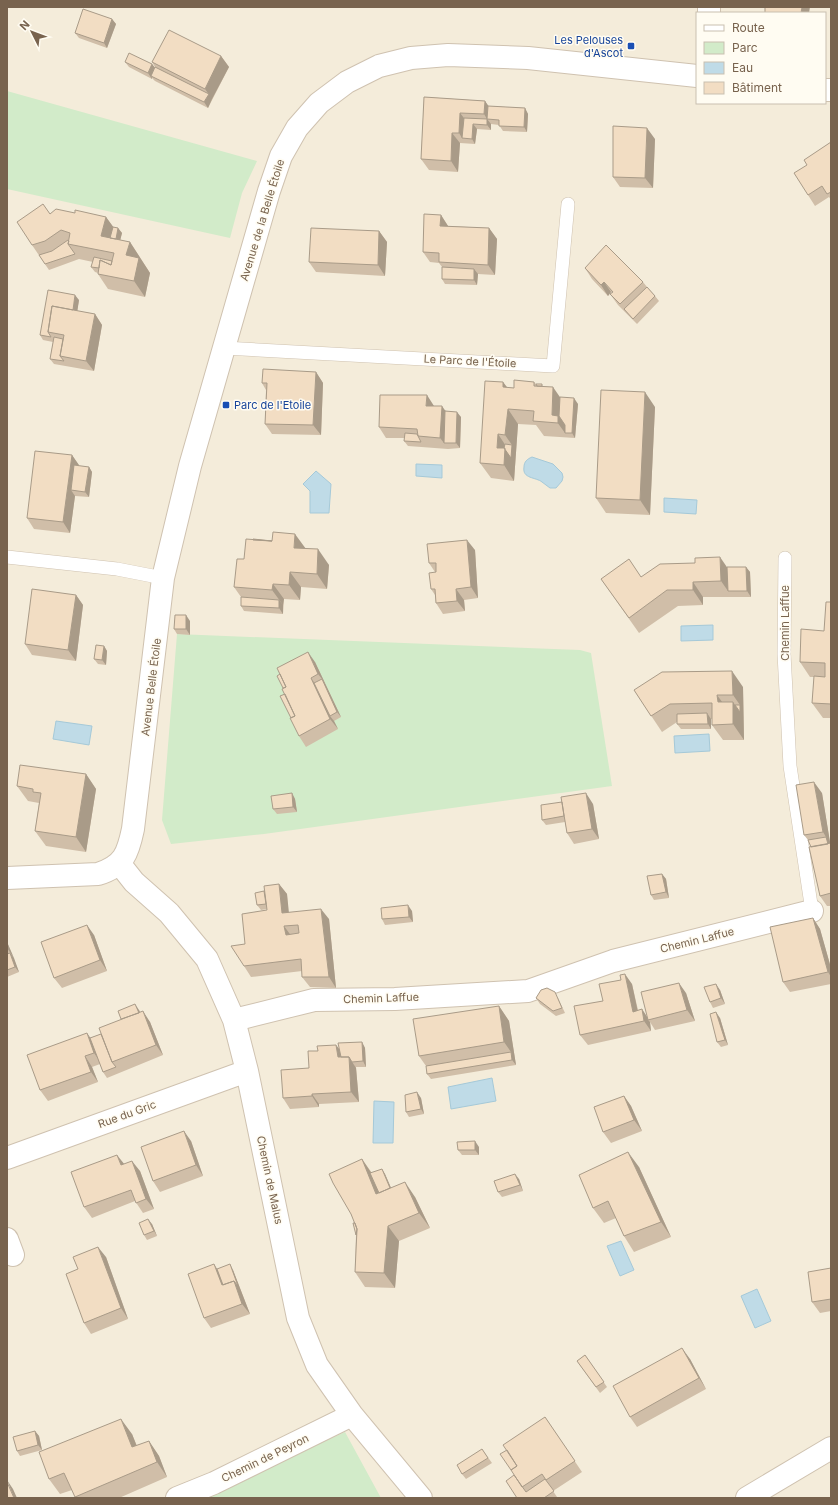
<svg xmlns="http://www.w3.org/2000/svg" width="838" height="1505" viewBox="0 0 838 1505" font-family="Inter,sans-serif">
  <style>
    .residential { fill: #f4ecda; fill-rule: evenodd }
    .green { fill: #d2ebc9 }
    .water { fill: #bfdbe7; stroke: #a5c9d8 }
    .lines { fill: none; stroke-linecap: round; stroke-linejoin: round }
    .service-casing { stroke: #cfc2b0; stroke-width: 14 }
    .minor-casing { stroke: #cfc2b0; stroke-width: 24 }
    .service { stroke: #fff; stroke-width: 13 }
    .minor { stroke: #fff; stroke-width: 22 }
    .wall { fill: #d0bea8 }
    .shaded-wall { fill: #a99b88 }
    .building { fill: #f2ddc3; stroke: #a99b88; fill-rule: evenodd }
    .transit-dot { fill: #1a4fb4; stroke: #fffcf2; stroke-width: 1.5 }
    .labels { text-anchor: middle; dominant-baseline: central; stroke-width: 3; stroke-linejoin: round; paint-order: stroke }
    .transit-label { font-size: 11px; fill: #164399; stroke: #fffcf2; text-anchor: end }
    .street-label { font-size: 11px; fill: #78634e; stroke: #fffcf2 }
  </style>
  <rect width="100%" height="100%" fill="#fcf8eb"/>
  <!-- residential -->
  <path class="residential" d="M7,7H831V1498H7ZM697,13H825V103H697Z"/>
  <!-- green -->
  <path class="green" d="M7,91L257,161L242,193L230,238L7,189Z
    M177,634L580,650L591,653L612,786L264,834L171,844L162,820Z
    M345,1432L381,1498H197Z"/>
  <!-- water -->
  <path class="water" d="M532,457L553,464L562,473L563,477L562,481L556,488H550C547,486 545,484 542,482C536,477 522,479 524,467C524,462 527,459 532,457Z
    M416,464L442,465V478L416,476Z
    M316,471L331,484L329,513H310V491L303,484Z
    M664,498L697,500L696,514L664,512Z
    M713,625V640L681,641V626Z
    M56,721L92,726L89,745L53,739Z
    M709,734L710,751L675,753L674,736Z
    M492,1078L496,1101L451,1109L448,1087Z
    M374,1101L394,1102L393,1143H373Z
    M621,1241L634,1270L620,1276L607,1246Z
    M757,1289L771,1321L755,1328L741,1296Z"/>
  <g class="lines">
    <!-- service casing -->
    <g class="service-casing">
      <path id="service" d="M224,348L553,366L568,204
        M7,557L117,569L163,578
        M785,558L784,654L790,766L812,911"/>
    </g>
    <!-- minor casing -->
    <g class="minor-casing">
      <path id="minor" d="M709,13V7
        M825,90H831
        M119,863L134,882L169,913L207,959L234,1020L247,1071L298,1318L317,1365L352,1415L421,1498
        M7,878L98,874C124,866 128,853 133,829L163,578L190,466L269,191L281,156L297,128L319,103L347,82L379,66L411,58L448,55L528,58L697,76
        M234,1020L314,1000L395,999L528,991L613,961L812,911
        M7,1158L247,1071
        M7,1239L13,1255
        M177,1498L214,1483L352,1415
        M747,1498L831,1448"/>
    </g>
    <!-- service -->
    <use href="#service" class="service"/>
    <!-- minor -->
    <use href="#minor" class="minor"/>
  </g>
  <!-- wall -->
  <path class="wall" d="M112,19L116,24L107,48L79,38L75,33Z
    M221,56L229,67L208,108L155,81L152,78V79L129,67L125,62L152,64L155,68V67L152,62Z
    M424,97L485,101L488,106L525,108L528,114L527,132L503,131L499,125L491,124V130L477,129L475,144L460,143L458,172L429,170L421,159Z
    M655,139L653,188L620,187L613,177Z
    M831,142V200L829,197L815,206L808,195L807,165Z
    M43,204L50,214L75,213L106,217L113,227L118,228L122,233L120,240L130,242L150,273L145,297L108,289L98,274V273L95,272L91,267L93,262L79,259L49,270L32,245Z
    M441,215L448,226L489,228L497,239L495,275L478,274L477,285L445,284L442,279V267L439,263L430,262L423,252Z
    M379,231L387,242L385,276L316,272L309,262Z
    M585,268L643,282L647,287L655,296L659,301L637,324L618,305L610,294L612,293L611,292L608,296L592,279Z
    M79,300L77,311L95,314L102,325L94,371L54,364L50,359L53,342L43,340L40,335Z
    M316,372L323,383L321,435L272,434L265,424L266,390L262,383Z
    M503,382L507,387L514,388L534,382L536,384L543,386L560,397L578,404L575,438L544,436L536,425L518,424L514,481L491,478L480,463Z
    M434,406L461,417L460,448L448,449L408,446L404,441V438H386L379,427Z
    M655,407L650,515L606,513L596,498Z
    M72,455L79,466L89,467L92,472L89,497L75,496L70,533L34,529L27,518Z
    M305,548L329,565L327,589L301,587L300,600L284,599L283,614L244,611L241,606V597L234,587L244,559Z
    M475,550L478,598L464,600L465,611L443,614L436,603L435,595L431,589L435,572L429,563Z
    M727,567H746L750,572L751,597H703V605L678,606L639,633L601,579L641,577Z
    M76,595L83,605L76,661L32,655L25,644Z
    M831,602V718H823L812,703L814,677H810L800,662L824,631Z
    M190,621V635L177,634L174,629Z
    M104,646L107,651L106,665L98,664L94,659Z
    M315,662L341,717L334,721L338,729L306,747L299,736L291,718L285,694Z
    M743,687L744,740H723L712,725V719H711V729H681L677,724V722L662,732L634,690Z
    M86,774L96,789L86,852L46,846L35,831L39,803L28,801L17,786Z
    M292,793L295,799L297,812L277,814L273,809Z
    M822,793L830,843H831V906H827L820,896L811,847L808,840L804,835Z
    M593,804L599,839L574,844L567,833L565,822L546,825L542,820Z
    M662,874L666,879L669,898L654,900L651,895Z
    M279,884L287,894L288,912L329,919L336,988L310,987L302,977V971L251,977L244,966L267,910V909L261,910L257,905L264,891Z
    M412,911L413,922L385,925L382,919Z
    M813,918L820,929L831,968V984L790,992L783,982Z
    M94,935L107,971L62,988L54,978Z
    M7,942L19,972L7,977Z
    M621,980L632,984L638,1010L642,1009L647,1017L686,993L695,1021L655,1030L650,1022L651,1031L588,1045L580,1035L603,1001Z
    M720,990L725,1004L713,1008L710,1002Z
    M536,998H558L565,1013L556,1016L540,1004Z
    M499,1006L509,1021L516,1065L431,1079L427,1074L426,1066L419,1056Z
    M139,1010L140,1012L150,1022L163,1055L107,1078L103,1072L100,1064L92,1067L98,1082L48,1101L40,1090L90,1038L101,1034L121,1019Z
    M720,1018L728,1045L721,1047L717,1042Z
    M362,1042L365,1048L366,1067H356L359,1102L319,1104V1107L290,1109L283,1098L309,1068L318,1051L336,1045L339,1049Z
    M624,1096L631,1106L642,1131L611,1143L603,1132Z
    M421,1098L424,1114L409,1117L406,1112Z
    M191,1141L203,1176L160,1192L153,1181Z
    M479,1147V1155H462L458,1150Z
    M362,1159L372,1173L382,1169L385,1174L391,1188L415,1197L430,1228L399,1241L395,1288L365,1287L355,1272L356,1235L355,1223L351,1214Z
    M124,1164L140,1171L154,1209L143,1213L135,1201L92,1218L84,1207Z
    M639,1167L671,1237L634,1252L624,1236L616,1218L604,1223L593,1208Z
    M519,1179L523,1191L502,1197L498,1192Z
    M152,1224L157,1236L147,1240L144,1235Z
    M106,1257L128,1319L91,1334L84,1323Z
    M831,1268V1311L820,1313L812,1302Z
    M217,1269L233,1270L250,1314L211,1328L204,1318Z
    M585,1355L607,1387L600,1393L577,1361Z
    M690,1359L706,1389L637,1427L630,1417Z
    M545,1417L582,1472L553,1491L557,1497L556,1498H517L514,1475L507,1450Z
    M35,1431L39,1436L42,1450L20,1456L17,1451Z
    M132,1434L137,1446L149,1441L159,1456L167,1477L119,1498H76L72,1490L60,1494L49,1479Z
    M482,1449L492,1463L466,1479L462,1474Z"/>
  <!-- shaded-wall -->
  <path class="shaded-wall" d="M802,7H810L809,13H801Z
    M112,19L116,24L107,48L104,43Z
    M221,56L229,67L212,99L205,89Z
    M152,64L156,69L151,76L152,78V79L148,73Z
    M209,94L212,99L208,108L204,102Z
    M485,101L492,111L487,119L491,124V130L487,125V119L484,114Z
    M525,108L528,114L527,132L524,127Z
    M460,113L468,123L462,138L459,133Z
    M473,124L477,129L475,144L472,139Z
    M647,128L655,139L653,188L645,178Z
    M452,133L460,143L458,172L451,161Z
    M441,215L448,226V236L440,226Z
    M106,217L117,232L108,246L101,236Z
    M118,228L122,233L117,253L114,247Z
    M489,228L497,239L495,275L488,265Z
    M379,231L387,242L385,276L378,265Z
    M130,242L150,273L145,297L134,281L126,255Z
    M474,269L478,274L477,285L474,280Z
    M604,282L611,292L608,296L601,285Z
    M75,295L79,300L76,320L72,314Z
    M95,314L102,325L94,371L86,361Z
    M316,372L323,383L321,435L313,425Z
    M503,382L514,397L503,387Z
    M553,387L564,403L569,431L565,433L552,415Z
    M645,392L655,407L650,515L640,500Z
    M427,395L434,406H426Z
    M574,398L578,404L575,438L572,433Z
    M442,406L449,416L444,443L440,438Z
    M508,409L518,424L514,481L504,465L497,448L498,434L508,449L512,445L505,435Z
    M457,412L461,417L460,448L456,443Z
    M72,455L79,465L76,491L71,490L75,496L70,533L63,522Z
    M89,467L92,472L89,497L85,492Z
    M295,534L306,549L294,548Z
    M467,540L475,550L478,598L471,587Z
    M318,549L329,565L327,589L317,574Z
    M720,557L731,573L728,591L721,581Z
    M746,567L750,572L751,597L747,591Z
    M290,572L301,587L300,600L289,585Z
    M693,582L703,597V605L693,590Z
    M273,584L284,599L283,605L272,590Z
    M456,589L464,600L465,611L457,601Z
    M76,595L83,605L76,661L68,650Z
    M279,600L283,605V614L279,608Z
    M186,615L190,621V635L186,629Z
    M104,646L107,651L106,665L102,660Z
    M308,652L315,662L341,717L337,712L322,679L318,674Z
    M732,671L743,687L744,740L733,724V702L740,712V705L733,695Z
    M311,678L318,688L330,716L334,721L338,729L330,719Z
    M717,695L728,710L718,702Z
    M707,713L711,719V729L708,724Z
    M86,774L96,789L86,852L76,837Z
    M814,782L822,793L831,848L829,849L826,837L823,832Z
    M292,793L295,799L297,812L293,807Z
    M586,793L593,804L599,839L592,829Z
    M662,874L666,879L669,898L666,892Z
    M279,884L287,894L290,923L282,913Z
    M408,905L412,911L413,922L409,917Z
    M321,909L329,919L336,988L329,977Z
    M813,918L820,929L831,968V977L828,972Z
    M87,925L94,935L107,971L100,960Z
    M284,926L292,937L286,935Z
    M7,942L14,958L7,948Z
    M10,953L14,958L19,972L15,967Z
    M625,974L632,984L640,1022L633,1012Z
    M679,983L686,993L695,1021L687,1010Z
    M716,984L720,990L725,1004L721,998Z
    M135,1004L139,1010L145,1024L141,1018Z
    M499,1006L509,1021L516,1065L512,1060L511,1052L504,1042Z
    M642,1009L649,1020H648L650,1022L651,1031L644,1021Z
    M143,1011L150,1022L163,1055L156,1045Z
    M716,1012L720,1018L728,1045L725,1040Z
    M87,1033L94,1043L101,1063L94,1053Z
    M362,1042L365,1048L366,1067L363,1061Z
    M336,1045L344,1055L342,1062L338,1057Z
    M85,1056L92,1067L98,1082L91,1072Z
    M349,1057L356,1068L359,1102L351,1092Z
    M417,1092L421,1098L424,1114L421,1109Z
    M312,1094L319,1104V1107L312,1096Z
    M624,1096L631,1106L642,1131L634,1120Z
    M184,1131L191,1141L203,1176L196,1165Z
    M475,1141L479,1147V1155L475,1150Z
    M628,1152L639,1167L671,1237L661,1222Z
    M117,1155L125,1165H121Z
    M362,1159L372,1174L382,1196L376,1194Z
    M132,1161L140,1171L154,1209L146,1199Z
    M382,1169L385,1174L395,1197L392,1192Z
    M515,1174L519,1179L523,1191L520,1185Z
    M405,1182L415,1197L430,1228L419,1213Z
    M148,1219L152,1224L157,1236L154,1231Z
    M388,1226L399,1241L395,1288L384,1273Z
    M98,1247L106,1257L128,1319L121,1308Z
    M214,1264L221,1275L225,1291L222,1285Z
    M230,1264L233,1270L250,1314L242,1304L234,1281Z
    M682,1348L690,1359L706,1389L699,1378Z
    M121,1419L132,1434L143,1462L132,1447Z
    M35,1431L39,1436L42,1450L38,1445Z
    M149,1441L159,1456L167,1477L157,1462Z
    M7,1480L13,1489L17,1498H14Z"/>
  <!-- building -->
  <path class="building" d="M765,7H802L801,13H765Z
    M83,9L112,19L104,43L75,33Z
    M169,30L221,56L205,89L152,62Z
    M129,53L152,64L148,73L125,62Z
    M155,67L209,94L204,102L151,76Z
    M424,97L485,101L484,114L460,113L459,133H452L451,161L421,159Z
    M488,106L525,108L524,127L499,126V120L487,119Z
    M464,118L487,119V125L473,124L472,139L462,138Z
    M613,126L647,128L645,178L613,177Z
    M831,142V192L827,194L822,186L808,195L794,173L807,165L804,160Z
    M43,204L50,214L56,209L75,213V210L106,217L101,236L130,242L126,255L139,258L134,281L98,274L100,260L111,265L114,253L68,244L70,233L61,230L45,241L32,245L17,222Z
    M424,214L441,215L440,226L489,228L488,265L439,262V253L423,252Z
    M113,227L118,228L116,239L110,238Z
    M311,228L379,231L378,265L309,262Z
    M68,240L69,241L68,244L75,254L45,264L39,255L52,251Z
    M606,245L643,282L620,304L610,294L613,292L604,282L601,285L585,268Z
    M94,257L112,261L111,265L100,260L99,268L91,267Z
    M442,267L474,269V280L442,279Z
    M647,287L655,296L633,319L624,309Z
    M48,290L75,295L73,310L52,306L48,332L51,337L40,335Z
    M52,306L95,314L86,361L60,356L64,335L48,332Z
    M54,337L63,339L60,356L64,361L50,359Z
    M263,369L316,372L313,425L265,424L267,383H262Z
    M514,380L534,382V386L553,387L552,415L558,416V423L533,421L534,411L508,409L505,435L498,434L497,448H505L504,465L480,463L485,381L503,382V387L514,388Z
    M536,384H542V386H537Z
    M601,390L645,392L640,500L596,498Z
    M380,395H427L426,406H442L440,438L418,436L417,429L379,427Z
    M560,397L574,398L572,433H565V425L559,416Z
    M445,411L457,412L456,443H444Z
    M405,433L417,434L421,442L404,441Z
    M505,444L512,445L511,458L504,448Z
    M35,451L72,455L63,522L27,518Z
    M74,465L89,467L85,492L71,490Z
    M273,532L295,534L294,548L318,549L317,574L290,572L289,585L273,584L272,590L234,587L237,559H244L246,539L272,541Z
    M253,539L272,541L253,540Z
    M467,540L471,587L456,589L457,601L436,603L435,589H431L429,573L436,572V563H429L427,544Z
    M720,557L721,581L693,582V590H667L629,618L601,579L629,559L641,577L660,564L695,563V558Z
    M727,567H746L747,591H728Z
    M32,589L76,595L68,650L25,644Z
    M241,597L279,600V608L241,606Z
    M826,602H831V704L812,703L814,676L825,677V663L800,662L801,629L824,631Z
    M175,615H186V629H174Z
    M96,645L104,646L102,660L94,659Z
    M308,652L318,674L311,678L330,719L299,736L290,718L295,716L282,689L286,687L277,668Z
    M732,671L733,695H717L718,702H733V724L712,725V703L670,704L651,716L634,690L662,672Z
    M280,674L286,687L283,688L277,676Z
    M322,679L337,712L330,716L314,683Z
    M285,694L295,716L291,718L280,696Z
    M735,705H740V712Z
    M707,713L708,724H677V714Z
    M20,765L86,774L76,837L35,831L41,793L33,792V789L17,786Z
    M814,782L823,832L804,835L796,785Z
    M292,793L293,807L273,809L271,796Z
    M586,793L592,829L567,833L561,797Z
    M562,802L564,816L542,820L541,805Z
    M826,837L828,844L811,847L808,840Z
    M831,843V893L820,896L809,847Z
    M662,874L666,892L651,895L647,876Z
    M279,884L282,913L321,909L329,977H302L301,959L244,966L231,946L245,944L242,914L267,910L264,886ZM298,925L299,933L286,935L284,926Z
    M264,891L266,904L257,905L255,893Z
    M408,905L409,917L382,919L381,908Z
    M813,918L828,972L783,982L770,927Z
    M87,925L100,960L54,978L41,942Z
    M10,953L15,967L7,970V954Z
    M625,974L633,1012L642,1009L644,1021L580,1035L574,1006L603,1001L599,984L621,980L620,975Z
    M679,983L687,1010L648,1020L641,992Z
    M716,984L721,998L710,1002L704,987Z
    M547,988L555,992L562,1008L553,1011L536,998L541,990Z
    M135,1004L139,1013L121,1019L118,1011Z
    M499,1006L504,1042L419,1056L413,1019Z
    M143,1011L156,1045L112,1062L99,1028Z
    M716,1012L725,1040L717,1042L710,1014Z
    M87,1033L94,1053L85,1056L91,1072L40,1090L27,1055Z
    M101,1034L112,1062L116,1067L103,1072L90,1038Z
    M362,1042L363,1061L352,1062L349,1057H341L338,1043Z
    M336,1045L338,1057H349L351,1092L312,1094V1096L283,1098L281,1070L309,1068L308,1051H318L317,1046Z
    M511,1052L512,1060L427,1074L426,1066Z
    M417,1092L421,1109L406,1112L405,1095Z
    M624,1096L634,1120L603,1132L594,1107Z
    M184,1131L196,1165L153,1181L141,1147Z
    M475,1141V1150H458L457,1142Z
    M628,1152L661,1222L624,1236L608,1201L593,1208L579,1175Z
    M117,1155L121,1165L132,1161L146,1199L136,1203L131,1190L84,1207L71,1172Z
    M362,1159L376,1194L405,1182L419,1213L388,1226L384,1273L355,1272L357,1229L351,1214L333,1183L329,1174Z
    M382,1169L390,1188L379,1193L370,1173Z
    M515,1174L520,1185L498,1192L494,1181Z
    M148,1219L154,1231L144,1235L139,1223Z
    M353,1223H355L357,1229L356,1235Z
    M98,1247L121,1308L84,1323L66,1274L78,1269L73,1257Z
    M214,1264L222,1285L234,1281L242,1304L204,1318L188,1274Z
    M230,1264L238,1286L234,1281L223,1285L217,1269Z
    M831,1268V1299L812,1302L808,1272Z
    M682,1348L699,1378L630,1417L613,1386Z
    M585,1355L604,1382L596,1387L577,1361Z
    M545,1417L575,1461L546,1480L542,1474L522,1487L511,1470L517,1466L503,1445Z
    M121,1419L132,1447L149,1441L157,1462L75,1497L64,1473L49,1479L39,1452Z
    M35,1431L38,1445L17,1451L13,1437Z
    M482,1449L488,1458L462,1474L457,1465Z
    M507,1450L517,1466L511,1470L500,1454Z
    M514,1475L526,1492L545,1479L554,1491L544,1498H517L506,1481Z
    M7,1482L14,1498H7Z"/>
  <!-- markers -->
  <g class="transit-dot">
    <rect x="627" y="42" width="8" height="8" rx="2"/>
    <rect x="222" y="401" width="8" height="8" rx="2"/>
  </g>
  <g class="labels">
    <!-- transit labels -->
    <g class="transit-label">
      <text x="623" y="40">Les Pelouses<tspan x="623" dy="13">d'Ascot</tspan></text>
      <text x="234" y="405" text-anchor="start">Parc de l'Etoile</text>
    </g>
    <!-- street labels -->
    <g class="street-label">
      <text transform="translate(262 220) rotate(-73)">Avenue de la Belle Étoile</text>
      <text transform="translate(470 361) rotate(3)">Le Parc de l'Étoile</text>
      <text transform="translate(785 623) rotate(-90)">Chemin Laffue</text>
      <text transform="translate(151 687) rotate(-83)">Avenue Belle Étoile</text>
      <text transform="translate(697 940) rotate(-14)">Chemin Laffue</text>
      <text transform="translate(381 998) rotate(-2)">Chemin Laffue</text>
      <text transform="translate(127 1114) rotate(-20)">Rue du Gric</text>
      <text transform="translate(270 1180) rotate(78)">Chemin de Malus</text>
      <text transform="translate(265 1458) rotate(-26)">Chemin de Peyron</text>
    </g>
  </g>
  <!-- border -->
  <rect width="838" height="1505" fill="none" stroke="#78634e" stroke-width="16"/>
  <!-- legend -->
  <rect x="696" y="12" width="130" height="92" fill="#fffcf2" stroke="#c9bfb0"/>
  <rect x="704" y="25" width="20" height="6" fill="#ffffff" stroke="#c9bfb0"/>
  <text x="732" y="32" font-size="12" fill="#78634e">Route</text>
  <rect x="704" y="42" width="20" height="12" fill="#d2ebc9" stroke="#c9bfb0"/>
  <text x="732" y="52" font-size="12" fill="#78634e">Parc</text>
  <rect x="704" y="62" width="20" height="12" fill="#bfdbe7" stroke="#c9bfb0"/>
  <text x="732" y="72" font-size="12" fill="#78634e">Eau</text>
  <rect x="704" y="82" width="20" height="12" fill="#f2ddc3" stroke="#c9bfb0"/>
  <text x="732" y="92" font-size="12" fill="#78634e">Bâtiment</text>
  <!-- north arrow -->
  <g transform="translate(32 32) rotate(312)" stroke="#fffcf2" stroke-width="3" paint-order="stroke">
  <path d="M0-3L7 15L0 10L-7 15Z" fill="#78634e"/>
  <text y="-6" font-size="11" font-weight="bold" text-anchor="middle" fill="#78634e">N</text>
  </g>
</svg>
